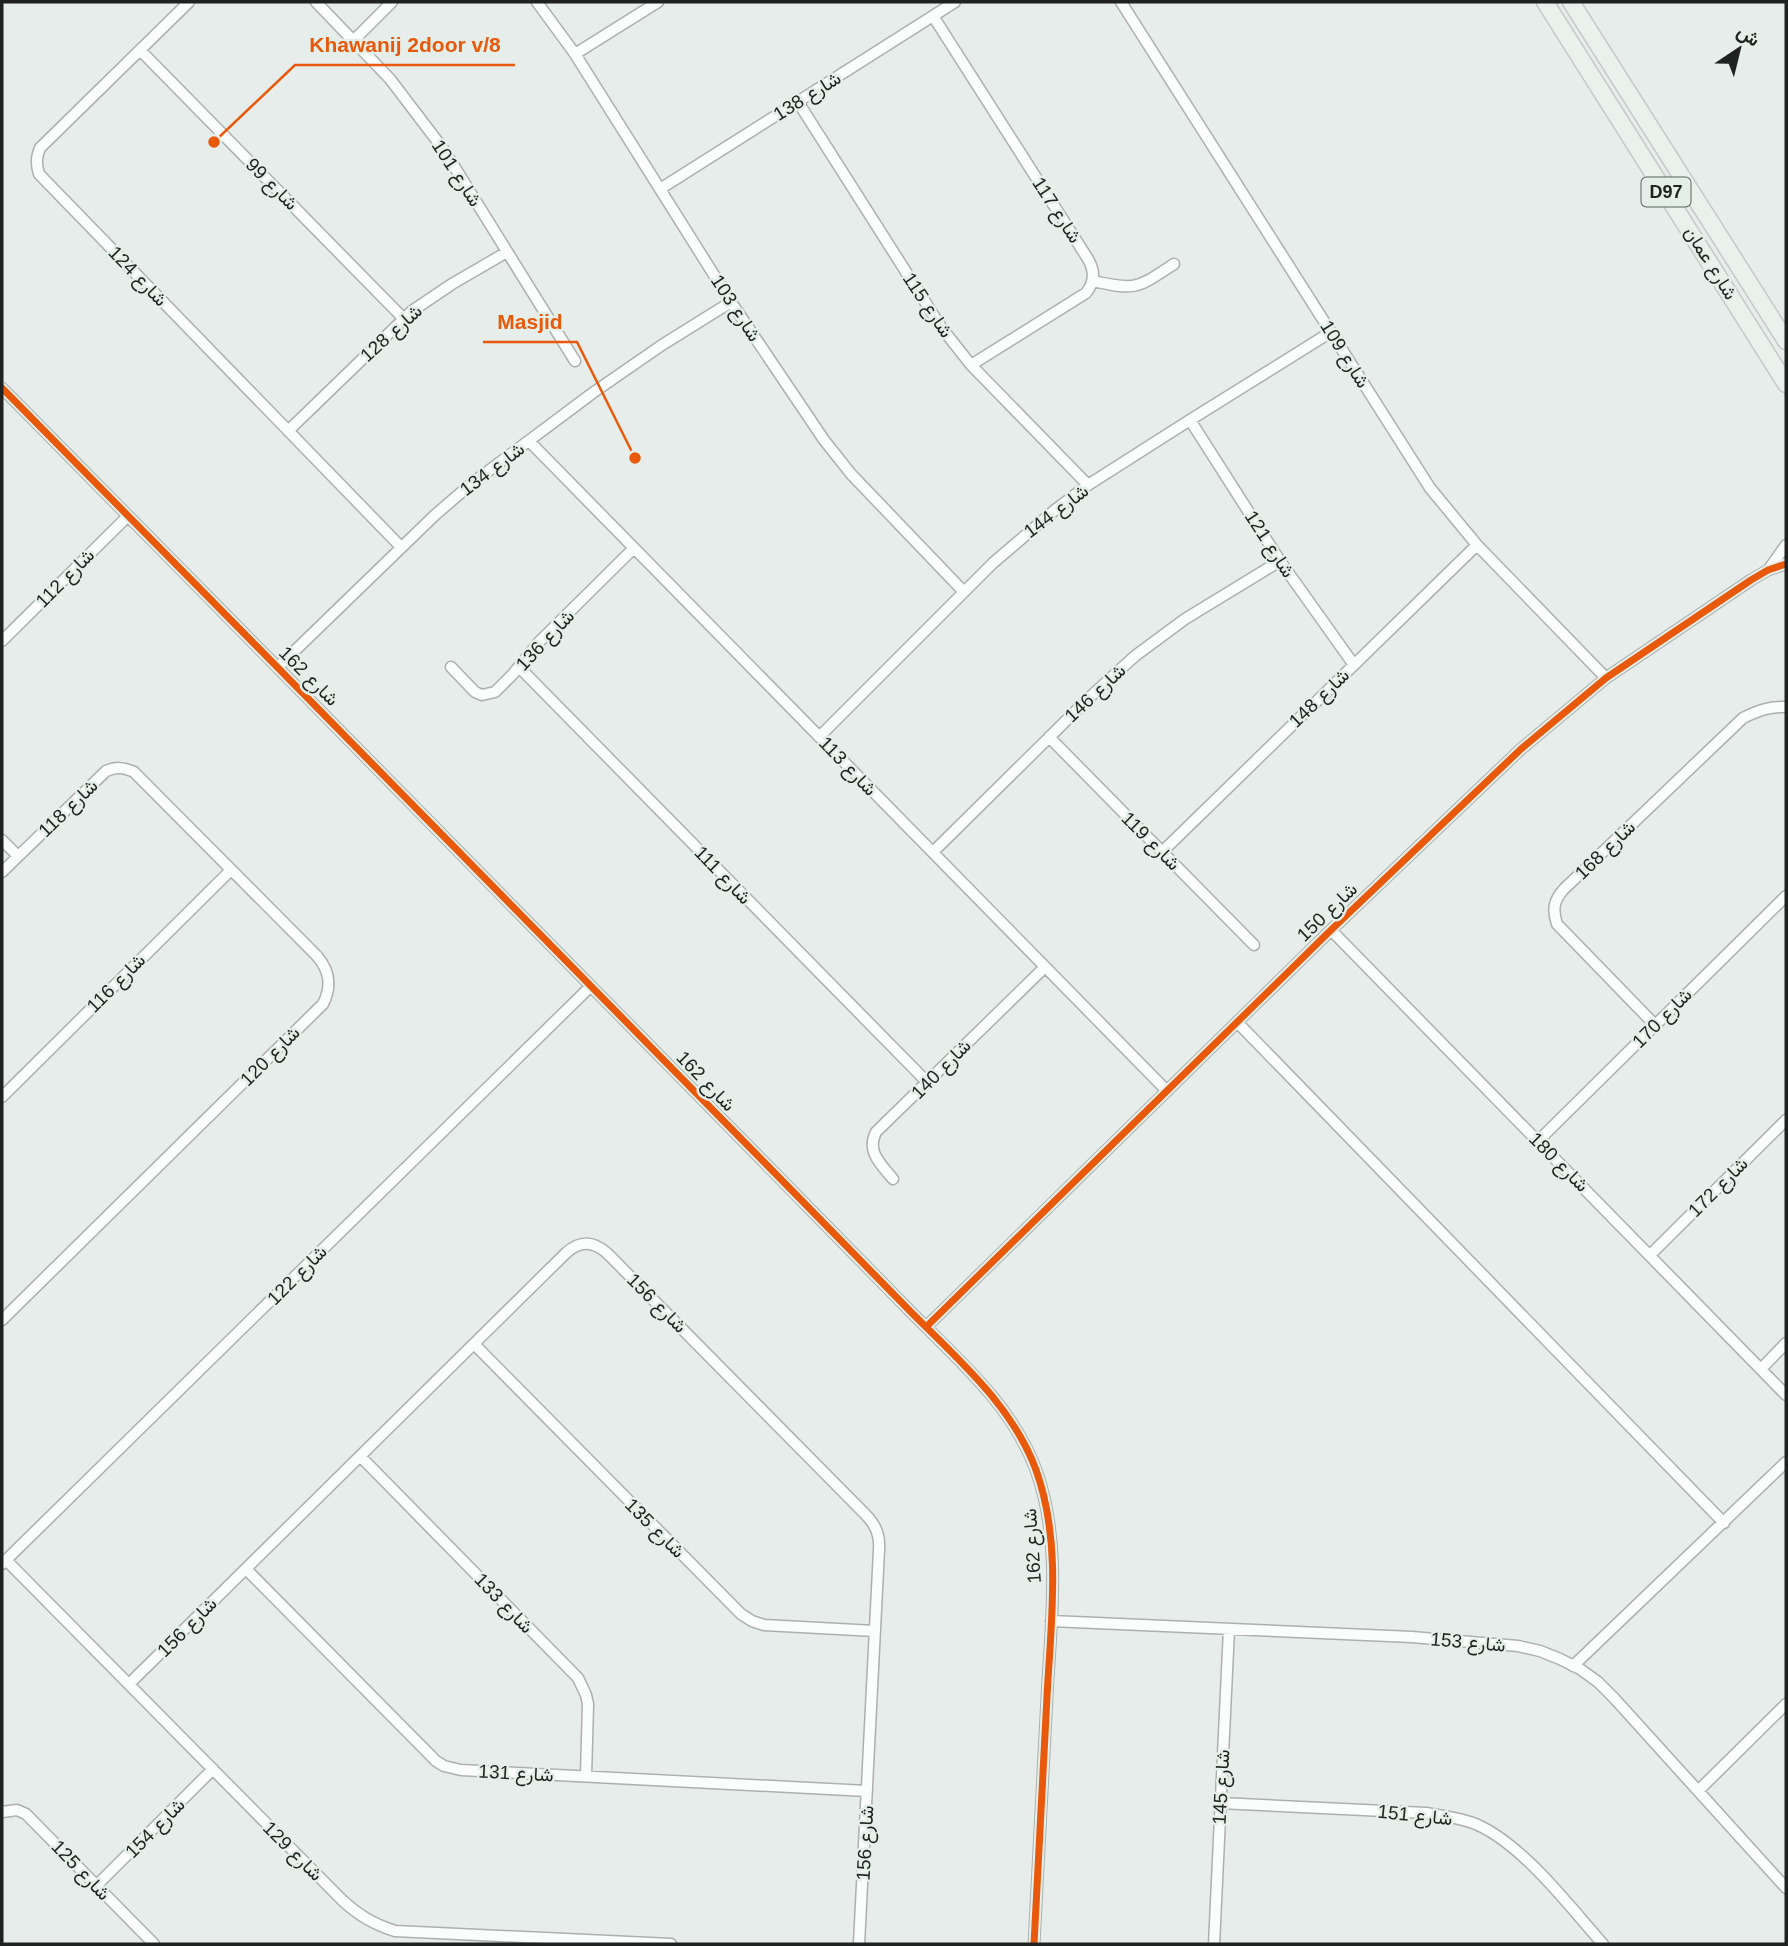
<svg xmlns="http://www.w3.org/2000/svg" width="1788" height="1946" viewBox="0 0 1788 1946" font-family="Helvetica,Vazirmatn,sans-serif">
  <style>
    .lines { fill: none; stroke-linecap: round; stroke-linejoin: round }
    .street-casing { stroke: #acb0ae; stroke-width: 13 }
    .primary-casing { stroke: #c5c8c7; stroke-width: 19 }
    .street { stroke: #fbfcfc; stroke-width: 10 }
    .primary { stroke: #eaf1ed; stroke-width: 16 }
    .cycleway-casing { stroke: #e5efea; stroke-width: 11 }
    .cycleway { stroke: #e8590c; stroke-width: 7 }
    .labels { text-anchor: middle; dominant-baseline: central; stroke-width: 5; stroke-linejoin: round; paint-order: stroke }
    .shield { fill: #e5efea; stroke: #5a605d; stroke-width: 2 }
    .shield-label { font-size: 18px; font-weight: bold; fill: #1f2220 }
    .street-label { font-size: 19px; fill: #1f2220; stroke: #e5efea }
    .leader { fill: none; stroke: #e8590c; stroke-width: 2.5 }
    .callout-dot { fill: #e8590c; stroke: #e5efea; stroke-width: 2.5 }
    .callout-label { font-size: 21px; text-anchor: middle; font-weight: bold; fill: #e8590c; stroke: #e5efea; stroke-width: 5; stroke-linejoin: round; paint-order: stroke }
  </style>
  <rect width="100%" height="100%" fill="#e7edea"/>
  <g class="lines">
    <!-- street casing -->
    <g class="street-casing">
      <path id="street" d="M189,2L40,148C36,158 36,164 39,174L401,547
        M316,2L390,79L444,150L575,361
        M537,2L575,54L731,302L824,440L851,474L964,592
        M1121,2L1430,488L1477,545L1606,678
        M933,16L1088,259C1095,271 1095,282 1086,293L971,365
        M354,40L392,2
        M140,50L404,319
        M575,54L658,2
        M798,102L941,327L971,365L1088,485
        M660,189L955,2
        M1093,281C1137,291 1137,288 1174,264
        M2,388C255,645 509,901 761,1159C810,1209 858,1258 907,1308C955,1357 1012,1404 1036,1470C1062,1542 1051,1621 1047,1696C1043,1779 1038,1862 1034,1944
        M1190,420L1280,561L1354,665
        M288,431L412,311L452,284L507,252
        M529,441L1167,1091
        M1769,569L1786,545
        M2,641L128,516
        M278,667L435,515L471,484L594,392L662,345L731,302
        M451,667L475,692L482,695L495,692L513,674L539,642L634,548
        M519,667L927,1082
        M819,737L993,563L1055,510L1088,485L1190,420L1331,332
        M1049,737L1254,945
        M2,840L18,856
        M933,852L1090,697L1135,656L1185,619L1280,561
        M1162,852L1477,545
        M2,872L106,771C116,767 123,767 134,772L317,956C330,971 332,986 323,1004L2,1320
        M1331,930L1786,1395
        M1237,1022L1724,1523
        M1655,1025L1557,924C1552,909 1554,900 1564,889L1743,718C1757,711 1770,706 1786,707
        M2,1097L231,870
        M1538,1141L1786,896
        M893,1179C881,1164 866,1152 876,1132L1045,967
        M1650,1255L1786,1120
        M926,1327L1331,930L1521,749L1606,678L1751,580L1768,570L1786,564
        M474,1344L741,1614L752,1621L764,1625L875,1631
        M1761,1369L1786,1343
        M360,1456L578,1678L586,1695L588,1704L586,1776
        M6,1560L341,1899C358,1915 373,1924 395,1931L671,1944
        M2,1564L591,986
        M246,1569L436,1761L444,1766L461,1770L867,1791
        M1051,1621L1412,1637L1518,1646L1540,1651L1560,1659L1580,1669L1598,1682L1614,1698L1786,1888
        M1573,1666L1786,1462
        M129,1684L566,1253C580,1240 594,1241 608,1254L865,1514C876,1525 880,1535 879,1550L859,1944
        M1699,1790L1786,1704
        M1220,1803L1426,1813C1443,1816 1462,1818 1478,1825C1524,1846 1569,1906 1603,1944
        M2,1812L17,1810L26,1814L154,1944
        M96,1886L213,1769
        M1214,1944L1229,1629"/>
    </g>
    <!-- primary casing -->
    <g class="primary-casing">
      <path id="primary" d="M1545,2L1786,384
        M1571,2L1786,341"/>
    </g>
    <!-- street -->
    <use href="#street" class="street"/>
    <!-- primary -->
    <use href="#primary" class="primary"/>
    <!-- cycleway casing -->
    <g class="cycleway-casing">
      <path id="cycleway" d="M2,388C255,645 509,901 761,1159C810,1209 858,1258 907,1308C955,1357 1012,1404 1036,1470C1062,1542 1051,1621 1047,1696C1043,1779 1038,1862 1034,1944
        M926,1327L1331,930L1521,749L1606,678L1751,580L1768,570L1786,564"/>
    </g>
    <!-- cycleway -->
    <use href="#cycleway" class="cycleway"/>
  </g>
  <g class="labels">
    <!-- shield labels -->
    <rect class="shield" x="1641.5" y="177.5" width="49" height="29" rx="5"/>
    <g class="shield-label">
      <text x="1666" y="192">D97</text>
    </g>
    <!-- street labels -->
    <g class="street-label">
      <text transform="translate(807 96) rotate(-32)">شارع 138</text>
      <text transform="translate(457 173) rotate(57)">شارع 101</text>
      <text transform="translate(272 184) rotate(45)">شارع 99</text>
      <text transform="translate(1057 210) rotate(57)">شارع 117</text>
      <text transform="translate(1711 263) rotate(58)">شارع عمان</text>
      <text transform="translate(138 276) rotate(46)">شارع 124</text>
      <text transform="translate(928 305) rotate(56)">شارع 115</text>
      <text transform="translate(736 308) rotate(57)">شارع 103</text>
      <text transform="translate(391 333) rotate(-42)">شارع 128</text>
      <text transform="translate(1345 354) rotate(58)">شارع 109</text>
      <text transform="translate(492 469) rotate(-37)">شارع 134</text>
      <text transform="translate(1056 511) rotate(-37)">شارع 144</text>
      <text transform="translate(1270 544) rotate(57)">شارع 121</text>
      <text transform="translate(65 578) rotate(-45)">شارع 112</text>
      <text transform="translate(545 640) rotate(-47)">شارع 136</text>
      <text transform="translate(309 676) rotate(45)">شارع 162</text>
      <text transform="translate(1095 693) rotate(-43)">شارع 146</text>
      <text transform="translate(1319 698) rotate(-44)">شارع 148</text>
      <text transform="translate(848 766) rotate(46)">شارع 113</text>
      <text transform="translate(68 808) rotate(-44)">شارع 118</text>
      <text transform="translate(1151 841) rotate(45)">شارع 119</text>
      <text transform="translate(1605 850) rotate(-44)">شارع 168</text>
      <text transform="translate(723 875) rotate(46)">شارع 111</text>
      <text transform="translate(1327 912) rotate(-44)">شارع 150</text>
      <text transform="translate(116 983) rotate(-45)">شارع 116</text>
      <text transform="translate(1662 1018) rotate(-45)">شارع 170</text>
      <text transform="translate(270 1056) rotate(-45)">شارع 120</text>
      <text transform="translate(941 1069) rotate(-45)">شارع 140</text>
      <text transform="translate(706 1081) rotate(46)">شارع 162</text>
      <text transform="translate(1559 1162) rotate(45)">شارع 180</text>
      <text transform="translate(1718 1187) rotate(-45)">شارع 172</text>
      <text transform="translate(297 1275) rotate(-45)">شارع 122</text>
      <text transform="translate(657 1303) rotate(45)">شارع 156</text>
      <text transform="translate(655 1528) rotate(45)">شارع 135</text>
      <text transform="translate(1032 1546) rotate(-94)">شارع 162</text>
      <text transform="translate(504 1603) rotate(46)">شارع 133</text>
      <text transform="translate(187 1627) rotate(-45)">شارع 156</text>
      <text transform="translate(1468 1642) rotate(5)">شارع 153</text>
      <text transform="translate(516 1773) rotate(3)">شارع 131</text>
      <text transform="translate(1221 1787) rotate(-87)">شارع 145</text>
      <text transform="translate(1415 1815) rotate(6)">شارع 151</text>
      <text transform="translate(155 1828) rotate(-45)">شارع 154</text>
      <text transform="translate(865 1843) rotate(-87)">شارع 156</text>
      <text transform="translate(293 1851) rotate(45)">شارع 129</text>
      <text transform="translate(81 1870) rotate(46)">شارع 125</text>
    </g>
  </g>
  <!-- callouts -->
  <path class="leader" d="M214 142L295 65H515M635 458L577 342H483"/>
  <g class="callout-dot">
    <circle cx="214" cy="142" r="7"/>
    <circle cx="635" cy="458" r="7"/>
  </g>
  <g class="callout-label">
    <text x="405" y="52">Khawanij 2door v/8</text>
    <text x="530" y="329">Masjid</text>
  </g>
  <!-- border -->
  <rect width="1788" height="1946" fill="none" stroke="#1f2220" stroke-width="7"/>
  <!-- north arrow -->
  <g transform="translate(1739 49) rotate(35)" stroke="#e5efea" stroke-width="5" paint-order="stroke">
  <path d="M0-5L12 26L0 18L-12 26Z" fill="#1f2220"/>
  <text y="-10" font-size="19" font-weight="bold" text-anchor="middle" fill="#1f2220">ش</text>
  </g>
</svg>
